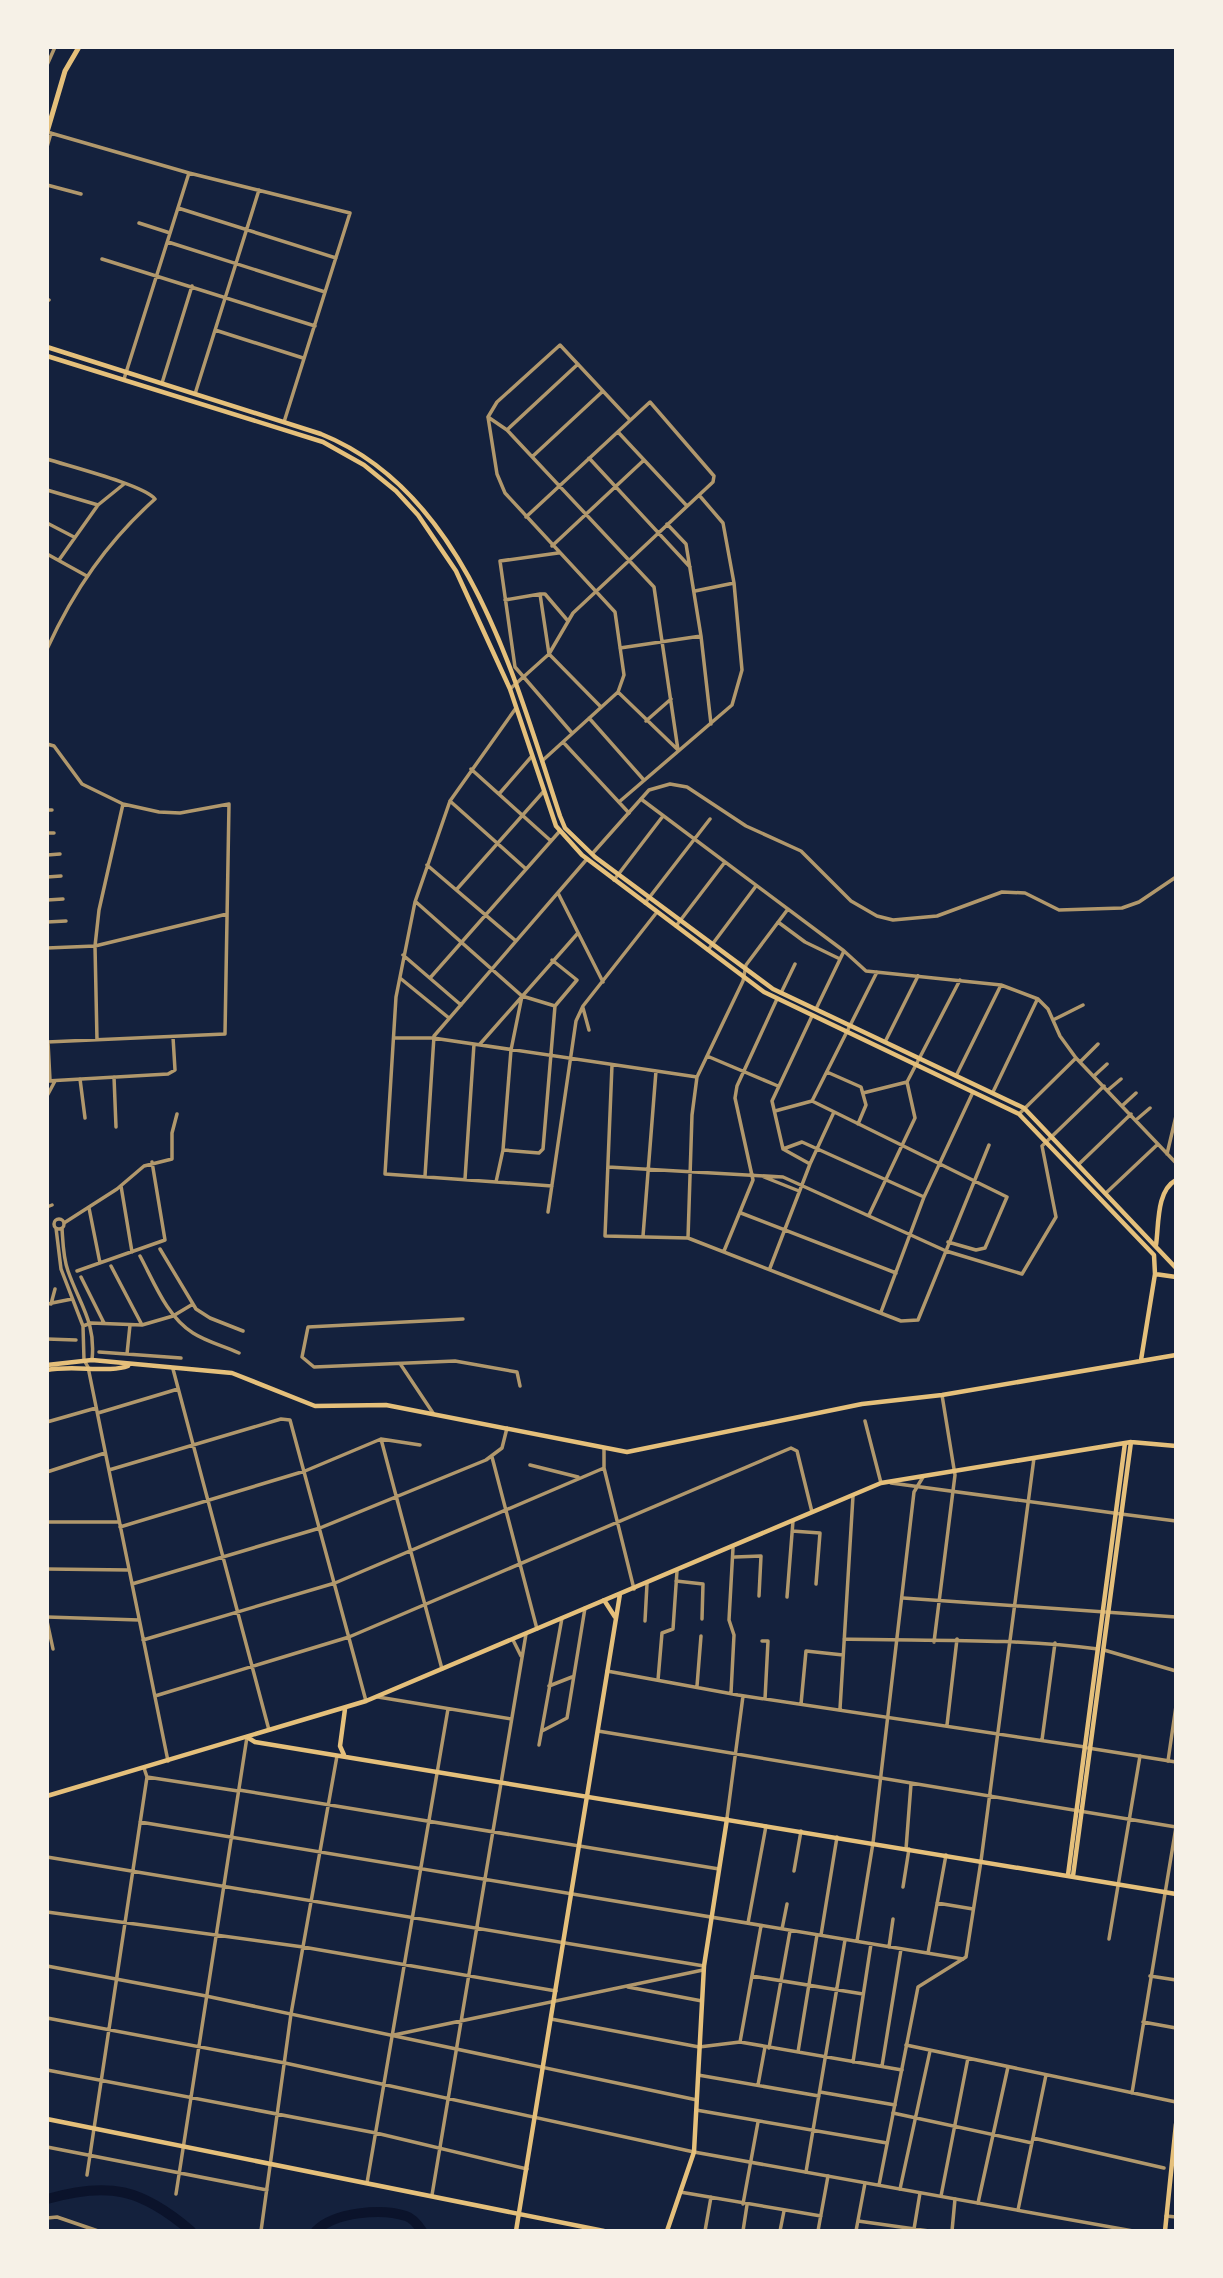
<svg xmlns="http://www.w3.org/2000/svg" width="1223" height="2278" viewBox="0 0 1223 2278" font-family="'Asap Condensed',sans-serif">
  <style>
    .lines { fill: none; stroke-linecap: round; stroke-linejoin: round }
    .river { stroke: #0b132b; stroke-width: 10 }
    .minor { stroke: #b1986c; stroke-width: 3.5 }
    .tertiary { stroke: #b1986c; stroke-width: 3.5 }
    .secondary { stroke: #e5c07b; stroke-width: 4.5 }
    .primary { stroke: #e5c07b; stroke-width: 5 }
  </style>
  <rect width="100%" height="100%" fill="#14213d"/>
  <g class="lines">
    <!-- river -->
    <path class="river" d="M47,2199C109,2181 142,2189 191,2231
      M316,2231C334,2212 382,2208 406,2216C413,2218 418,2225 422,2231"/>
    <!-- minor -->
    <path class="minor" d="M47,65L55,47
      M47,132L189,173L350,213L284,422
      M47,147L51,133
      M47,185L81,194
      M178,208L336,258
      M139,223L170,233
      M168,242L325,292
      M102,259L315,326
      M47,299L49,300
      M215,330L303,358
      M124,379L189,173
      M162,383L192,286
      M195,394L259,190
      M488,417L497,474L505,493L615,612L624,675L618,692L542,761
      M488,417L507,430L654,587L678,750
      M488,417L497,402L560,345L630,420
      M508,429L578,364
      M618,432L687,506
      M533,456L603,391
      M589,458L690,567
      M47,459C68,466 144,485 155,499C107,542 74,590 47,649
      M47,490L98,505
      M47,523L74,537
      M667,524L686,544L701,636L711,724
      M552,546L644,460
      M558,553L500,561L515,667L572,733
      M47,554L85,575
      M59,560L98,505L124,484
      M695,591L734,583
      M540,594L549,654L601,707
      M541,594H545L568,621
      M505,600L540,594
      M620,648L701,636
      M510,689L549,654L573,613L713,482L714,476L650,402L526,517
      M618,692L677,749
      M516,708L450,801L415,902L396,997L385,1174L552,1186
      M589,718L643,779
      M646,721L671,699
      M563,742L629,813
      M47,744L54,746L82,784L123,804L159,812L180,813L229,804L225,1034L47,1042
      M471,769L551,841
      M499,794L532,756
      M641,799L844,951L866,971L1001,985L1038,999L1048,1009L1060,1036L1076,1058L1176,1163
      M450,801L526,869
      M619,802L732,705L742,670L734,583L723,523L699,495
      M47,810H52
      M47,833H54
      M47,855L60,854
      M427,865L516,941
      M47,877L61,876
      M614,880L663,816
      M457,889L544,791
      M558,893L603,982
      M47,900L63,899
      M416,902L522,996L555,1006
      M645,903L710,819
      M47,922L66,921
      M778,922L805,942L840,959
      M676,926L725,862
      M47,948L95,946L227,914
      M708,950L756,886
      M403,955L461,1005
      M400,978L449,1018
      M430,978L559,832
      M781,993L795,964
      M583,1008L589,1030
      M816,1009L844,951
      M1055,1019L1083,1005
      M395,1038H433L697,1077
      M97,1040L95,946L99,910L123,804
      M48,1042L50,1080
      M885,1042L918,976
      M480,1044L578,933
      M707,1056L778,1086
      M1080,1062L1098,1044
      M612,1065L605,1236L688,1238L901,1321L918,1320L989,1145
      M827,1072L861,1087L866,1105L858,1124
      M956,1076L1001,985
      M1094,1076L1107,1064
      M114,1077L116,1127
      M80,1079L85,1118
      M47,1081L168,1074L175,1070L173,1037
      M1108,1090L1121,1079
      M993,1092L1037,1000
      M863,1093L907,1082
      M47,1096L55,1081
      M812,1101L877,972
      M1123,1105L1136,1093
      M775,1111L812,1101L1007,1197L985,1248L976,1250L948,1242
      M1019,1114L1076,1058
      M1136,1120L1150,1108
      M783,1149L802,1142L924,1197
      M503,1150L539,1153L543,1149L555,1006L577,980L552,960
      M1167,1154L1176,1116
      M810,1164L783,1149L772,1101L812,1016
      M1079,1164L1131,1114
      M608,1167L783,1177L946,1251L1022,1274L1056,1217L1042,1146L1104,1086
      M425,1176L434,1036L587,859
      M764,1177L799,1191
      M465,1179L474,1044
      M496,1182L503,1150L511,1050L522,996
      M121,1186L132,1252
      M1106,1193L1158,1144
      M47,1207L52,1205
      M89,1208L100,1263
      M548,1212L576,1021L583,1006L657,912
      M741,1213L896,1273
      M869,1215L915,1118L907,1082L960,980
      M54 1224a5 5 0 1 1 10 0a5 5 0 1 1-10 0Z
      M64,1223L117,1189L144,1166L172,1159V1133L177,1114
      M56,1228L61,1269L83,1326L84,1360L88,1367L168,1761
      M62,1228C63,1243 63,1257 68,1271C80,1305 96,1322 92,1360
      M643,1236L656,1071
      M688,1238L692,1115L697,1077L743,981L746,965L788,909
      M160,1249L196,1309L210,1318L243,1331
      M724,1251L753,1180L735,1098L737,1086L777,999
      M140,1256C154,1282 167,1317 193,1333C207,1342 224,1346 239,1353
      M111,1266L142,1325
      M770,1268L810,1164L834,1112
      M77,1271L165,1240L152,1162
      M81,1277L104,1323
      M47,1304L72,1299
      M51,1304L55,1289
      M881,1312L924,1197L973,1092
      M463,1319L308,1327L302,1357L314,1367L455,1361L517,1372L520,1386
      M83,1326L91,1323L142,1325L173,1316L193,1304
      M47,1339L76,1340
      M99,1352L181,1358
      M127,1354L130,1325
      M401,1365L433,1413
      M173,1369L269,1730
      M98,1413L178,1389
      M865,1421L881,1483
      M47,1422L96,1408
      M381,1439L442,1669
      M604,1448V1468L634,1589
      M492,1457L537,1629
      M530,1465L578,1477
      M109,1470L281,1419L290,1420L366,1701
      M47,1472L105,1453
      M1121,1514L1176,1521
      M47,1522H119
      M120,1527L305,1471L381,1439L420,1445
      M792,1531L820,1533L816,1584
      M735,1557L761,1556L759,1596
      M47,1569L129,1570
      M676,1581L703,1584L702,1619
      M132,1584L320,1528L486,1460L502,1448L507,1428
      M787,1597L793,1521
      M903,1598L1176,1617
      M47,1617L139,1620
      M47,1621L53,1649
      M645,1621L647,1584
      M844,1639C929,1641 1014,1638 1098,1649
      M143,1640L335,1583L604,1468
      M513,1640L521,1656
      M762,1641H768L765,1699
      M934,1642L955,1475L942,1395
      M607,1671L738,1695L1085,1747
      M658,1680L662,1633L673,1629L677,1571
      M549,1686L572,1677
      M697,1686L701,1636
      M731,1693L734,1635L729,1620L733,1548
      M155,1696L349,1637L791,1448L797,1451L812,1512
      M378,1697L511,1719
      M801,1704L806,1651L843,1655
      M840,1709L853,1496
      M947,1725L957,1639
      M542,1731L567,1718L585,1608
      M598,1731L1176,1827
      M1042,1740L1055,1643
      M539,1745L562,1618
      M1168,1761L1176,1706
      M147,1777L238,1791
      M239,1790L719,1869
      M727,1818L743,1696
      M140,1822L963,1959
      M906,1849L911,1784
      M47,1857L704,1966
      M981,1861L1034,1458
      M794,1871L801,1831
      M903,1887L909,1849
      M937,1903L973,1909
      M47,1912L303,1947L556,1991
      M748,1923L766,1826
      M782,1929L787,1904
      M821,1935L837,1837
      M1109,1939L1140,1756
      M857,1941L873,1843
      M889,1947L893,1919
      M928,1953L946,1855
      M752,1976L863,1994
      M1150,1976L1176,1980
      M628,1987L702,2001
      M47,2018L285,2063L694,2152
      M551,2019L699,2047L740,2042L902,2070
      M1143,2022L1176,2028
      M394,2035L703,1970
      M740,2042L761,1926
      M906,2045L1176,2102
      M769,2048L790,1931
      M798,2052L817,1935
      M853,2062L871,1944
      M882,2066L901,1949
      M47,2070L376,2133L527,2169
      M698,2075L819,2096
      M758,2085L765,2047
      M820,2092L895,2105
      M1132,2093L1176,1827
      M696,2110L887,2143
      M893,2113L1032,2143
      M1033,2138L1164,2168
      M47,2147L267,2190
      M806,2172L845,1940
      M87,2175L147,1777L144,1768
      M367,2183L448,1709
      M900,2189L930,2051
      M680,2192L821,2216
      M176,2194L247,1737
      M432,2195L526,1634
      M941,2196L968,2058
      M978,2203L1008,2067
      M743,2204L758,2122
      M1018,2210L1046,2075
      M1166,2216L1176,2217
      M47,2218L57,2217L98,2231
      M858,2221L929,2231
      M914,2229L920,2193
      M261,2231L291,2014L337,1756
      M366,2231H382
      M705,2231L711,2197
      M743,2231L747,2205
      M780,2231L784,2211
      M818,2231L828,2176
      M856,2231L865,2183
      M952,2231L955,2199"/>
    <!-- tertiary -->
    <path class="tertiary" d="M592,854L649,790L670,784L687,787L746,826L801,851L851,901L877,916L893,920L937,916L1002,892L1025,893L1059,910L1122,908L1139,902L1176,877
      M891,1483L1121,1514
      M1104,1650L1176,1671
      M1088,1748L1176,1762
      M873,1843L914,1492L923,1477
      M47,1966L206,1996L697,2100
      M694,2152L1133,2231
      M879,2185L918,1987L966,1957L981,1861"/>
    <!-- secondary -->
    <path class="secondary" d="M47,347L321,434C468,493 515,680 560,816L565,828L595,857L773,989L1024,1108L1176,1268
      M47,356L323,442L364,465L396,491L418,515L456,571L510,689L556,826L582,855L764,992L1019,1114L1154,1255L1155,1274L1141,1360
      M1156,1245C1159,1225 1156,1191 1176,1180
      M1155,1274L1176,1277
      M47,1365L92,1360L232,1373L315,1406L386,1405L627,1452L862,1404L942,1395L1176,1355
      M47,1370C71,1365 111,1373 128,1366
      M604,1600L615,1617
      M247,1737L255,1742L1176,1894
      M344,1755L340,1746L345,1709
      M47,1796L366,1701L881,1483L1131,1442L1176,1446
      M1068,1875L1125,1443
      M1073,1876L1131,1442
      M47,2119L604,2231
      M516,2231L620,1594
      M667,2231L694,2152L704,1966L727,1819
      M1165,2231L1176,2124"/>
    <!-- primary -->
    <path class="primary" d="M47,132L65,71L79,47"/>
  </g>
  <!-- border -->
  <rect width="1223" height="2278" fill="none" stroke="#f6f1e7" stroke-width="98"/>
</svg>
